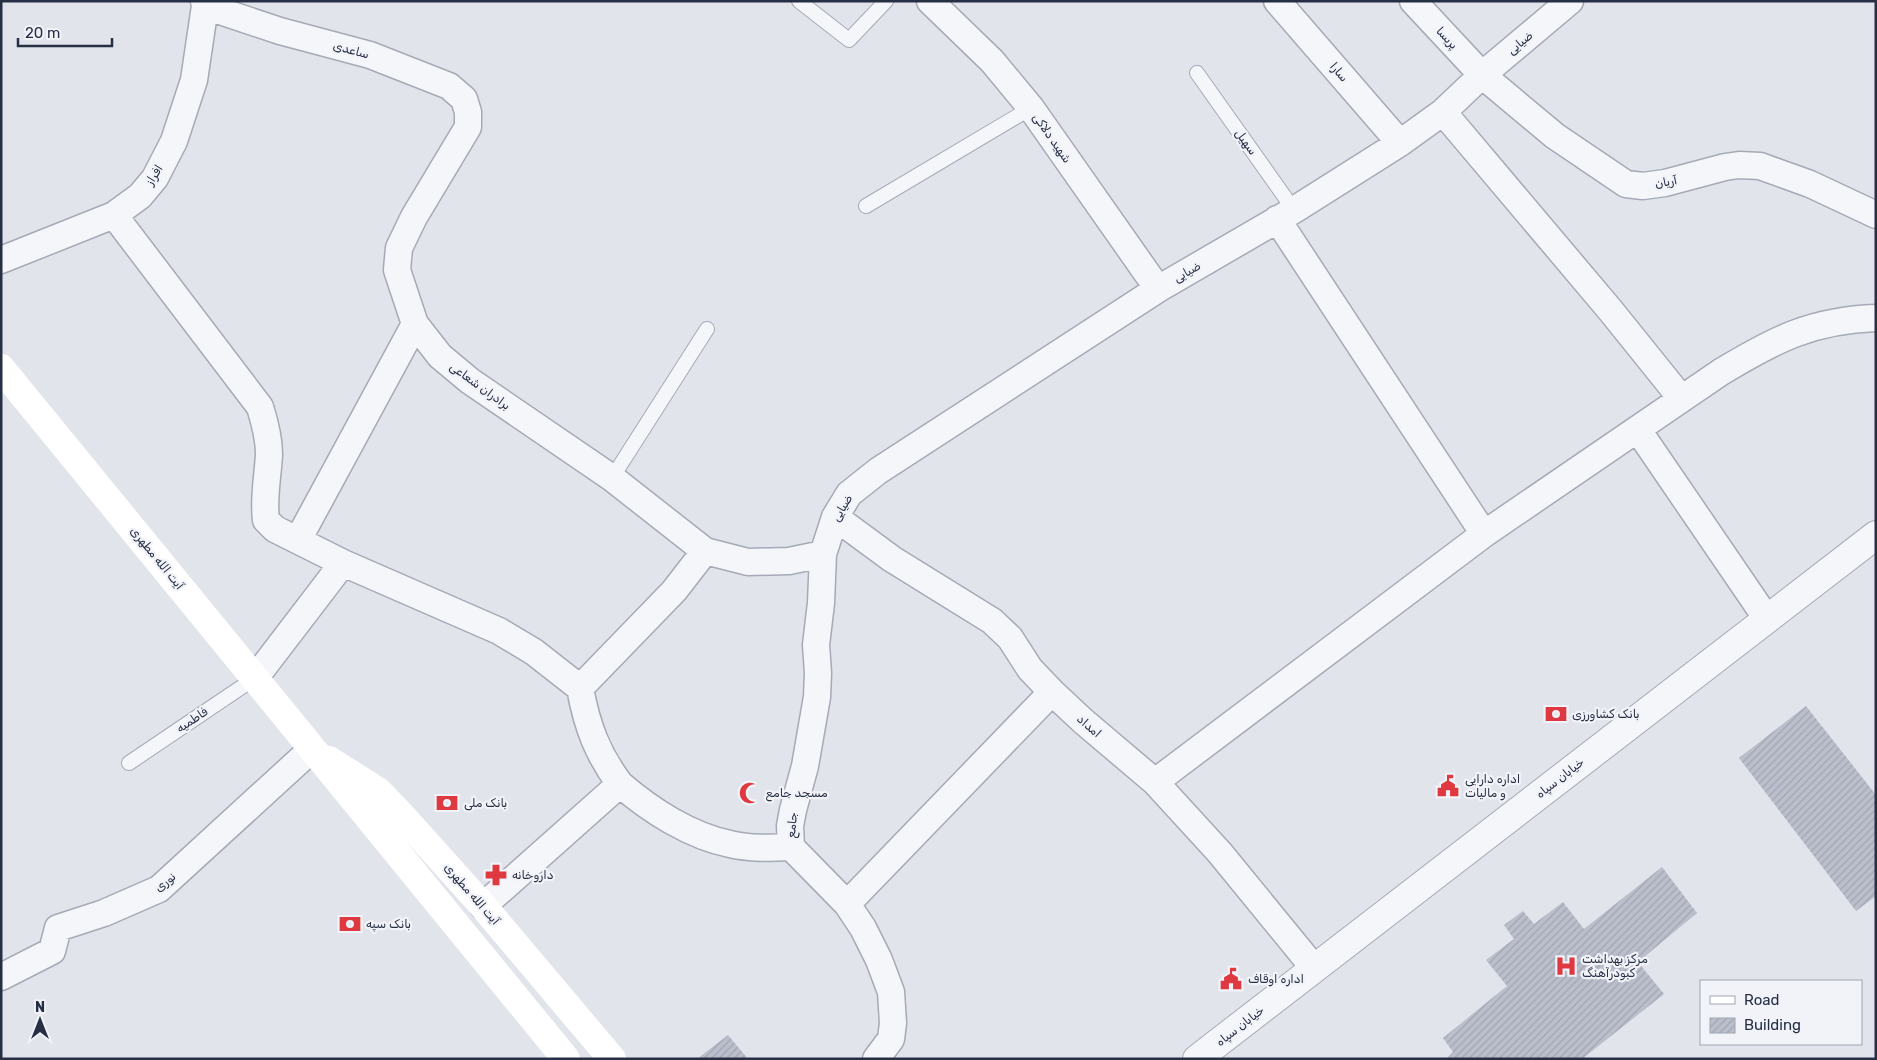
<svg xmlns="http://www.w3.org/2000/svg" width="1877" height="1060" viewBox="0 0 1877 1060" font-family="Rubik,Cairo,sans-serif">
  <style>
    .building { fill: url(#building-hatch) }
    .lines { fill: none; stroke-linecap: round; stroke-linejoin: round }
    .service-casing { stroke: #a5aab6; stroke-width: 16 }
    .minor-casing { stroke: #a5aab6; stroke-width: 29 }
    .tertiary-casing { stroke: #a5aab6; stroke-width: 30 }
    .service { stroke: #f5f6f9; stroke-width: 14 }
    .minor { stroke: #f5f6f9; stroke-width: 26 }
    .tertiary { stroke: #f5f6f9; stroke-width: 28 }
    .secondary { stroke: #fff; stroke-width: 28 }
    .labels { text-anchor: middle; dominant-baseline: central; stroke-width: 4.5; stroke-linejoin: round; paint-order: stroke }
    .street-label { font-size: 12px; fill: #272f45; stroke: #f1f3f8 }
    .poi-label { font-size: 12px; fill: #272f45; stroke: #f1f3f8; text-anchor: start }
  </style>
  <defs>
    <pattern id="building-hatch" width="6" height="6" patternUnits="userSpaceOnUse" patternTransform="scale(1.25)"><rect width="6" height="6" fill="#bbbfcc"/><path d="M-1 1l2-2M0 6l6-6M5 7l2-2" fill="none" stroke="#a1a4b1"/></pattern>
  </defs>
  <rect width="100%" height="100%" fill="#e1e4eb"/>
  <!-- building -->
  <path class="building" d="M1806,706L1876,795V896L1856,911L1739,758Z
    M1662,867L1697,913L1638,962L1664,994L1582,1059H1446L1453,1052L1443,1038L1507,986L1486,960L1514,939L1504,925L1523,911L1534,924L1563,902L1584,929Z
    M728,1035L748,1059H697Z"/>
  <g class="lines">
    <!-- service casing -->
    <g class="service-casing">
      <path id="service" d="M799,1L849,40L886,1
        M1197,73L1294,210
        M866,206L1031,108
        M612,478L707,329
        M129,763L255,678"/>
    </g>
    <!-- minor casing -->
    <g class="minor-casing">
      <path id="minor" d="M930,1L992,61L1031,108L1158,289
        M1277,1L1400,143
        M1413,1L1482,75L1555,136L1626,184L1643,186L1665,183L1725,167L1739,165L1760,166L1810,184L1876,215
        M205,6L280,31L370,55L449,86L464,99L468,112V127L414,217L399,248L397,270L415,324L440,356L470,381L612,478L705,551
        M1443,112L1611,311L1681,398
        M114,215L260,407C265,423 269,438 269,454C268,476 263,497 266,520L275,529L343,563L499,631L534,652L580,688
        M1277,219L1484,534
        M1,260L114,215L140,196L155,178L174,141L194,80L205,6L204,1
        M1638,430L1767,619
        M835,517L892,559L992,621L1010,638L1030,669L1052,692L1083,721L1155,782L1220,853L1314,968
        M298,540L415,324
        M255,678L343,563
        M1155,782L1484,534L1721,372C1774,340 1812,320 1876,318
        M620,784C597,753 587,726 580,688L674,591L705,551L748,562L789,561L823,554
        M847,904L1052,692
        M483,906L620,784C650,810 690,836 730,844C750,849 771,848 791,847
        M1,977L52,951L58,928L104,913L159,889L312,749
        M876,1059L891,1039L893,1023L891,992L879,960L863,928L847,904L791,847L790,826L793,810L805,766L817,697L818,673L816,645L821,603L823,554L835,517L849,494L878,471L1158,289L1294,210L1400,143L1443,112L1482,75L1570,1"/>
    </g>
    <!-- tertiary casing -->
    <g class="tertiary-casing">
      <path id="tertiary" d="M1197,1059L1876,535"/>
    </g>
    <!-- service -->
    <use href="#service" class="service"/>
    <!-- minor -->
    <use href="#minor" class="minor"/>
    <!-- tertiary -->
    <use href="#tertiary" class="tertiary"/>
    <!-- secondary -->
    <path class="secondary" d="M1,368L566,1059
      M329,760L378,791L403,817L483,906L612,1059"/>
  </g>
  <!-- icons -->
  <defs>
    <g id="bank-bare" transform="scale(1.725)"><path d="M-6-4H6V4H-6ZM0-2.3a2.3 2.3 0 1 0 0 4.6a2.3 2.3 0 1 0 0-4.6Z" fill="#de3940" stroke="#f1f3f8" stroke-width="2.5" paint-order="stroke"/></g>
    <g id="civic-bare" transform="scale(1.725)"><path d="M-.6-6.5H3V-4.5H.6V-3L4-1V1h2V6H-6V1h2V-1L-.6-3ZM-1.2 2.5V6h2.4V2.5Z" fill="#de3940" stroke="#f1f3f8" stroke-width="2.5" paint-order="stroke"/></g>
    <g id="mosque-bare" transform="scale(1.725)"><path d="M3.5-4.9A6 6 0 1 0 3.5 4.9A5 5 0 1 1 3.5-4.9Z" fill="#de3940" stroke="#f1f3f8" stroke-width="2.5" paint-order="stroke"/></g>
    <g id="pharmacy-bare" transform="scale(1.725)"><path d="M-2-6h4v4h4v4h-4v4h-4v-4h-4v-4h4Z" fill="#de3940" stroke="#f1f3f8" stroke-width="2.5" paint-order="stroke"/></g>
    <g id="hospital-bare" transform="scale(1.725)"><path d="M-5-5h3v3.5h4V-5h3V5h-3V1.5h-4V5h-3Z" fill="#de3940" stroke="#f1f3f8" stroke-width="2.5" paint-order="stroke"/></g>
  </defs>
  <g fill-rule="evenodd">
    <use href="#bank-bare" x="1556" y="714"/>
    <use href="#civic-bare" x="1448" y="786"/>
    <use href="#mosque-bare" x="750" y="793"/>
    <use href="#bank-bare" x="447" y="803"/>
    <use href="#pharmacy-bare" x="496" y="875"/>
    <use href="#bank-bare" x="350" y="924"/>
    <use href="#hospital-bare" x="1566" y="966"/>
    <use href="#civic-bare" x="1231" y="979"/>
  </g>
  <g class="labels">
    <!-- street labels -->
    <g class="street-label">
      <text transform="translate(1447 38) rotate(47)">پریسا</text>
      <text transform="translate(1520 43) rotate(-40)">ضیایی</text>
      <text transform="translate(351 50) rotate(15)">ساعدی</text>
      <text transform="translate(1339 72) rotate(49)">سارا</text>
      <text transform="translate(1052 138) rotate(55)">شهید دلاکی</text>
      <text transform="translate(1246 142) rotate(54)">سهیل</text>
      <text transform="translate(154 175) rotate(-58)">افراز</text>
      <text transform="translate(1666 182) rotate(-11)">آریان</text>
      <text transform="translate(1187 272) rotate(-30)">ضیایی</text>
      <text transform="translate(480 386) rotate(36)">برادران شعاعی</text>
      <text transform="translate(842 508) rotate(-59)">ضیایی</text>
      <text transform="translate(157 558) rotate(51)">آیت الله مطهری</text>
      <text transform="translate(192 720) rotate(-34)">فاطمیه</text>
      <text transform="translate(1089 726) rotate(41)">امداد</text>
      <text transform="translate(1560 778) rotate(-38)">خیابان سپاه</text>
      <text transform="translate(792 825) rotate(-85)">جامع</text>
      <text transform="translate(165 882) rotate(-38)">نوری</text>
      <text transform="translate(472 894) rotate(49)">آیت الله مطهری</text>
      <text transform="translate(1240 1026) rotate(-38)">خیابان سپاه</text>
    </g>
    <!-- poi labels -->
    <g class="poi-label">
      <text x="1572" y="714">بانک کشاورزی</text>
      <text x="1465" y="779">اداره دارایی<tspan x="1465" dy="14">و مالیات</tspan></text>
      <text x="766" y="793">مسجد جامع</text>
      <text x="464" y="803">بانک ملی</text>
      <text x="512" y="875">داروخانه</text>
      <text x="366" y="924">بانک سپه</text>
      <text x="1582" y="959">مرکز بهداشت<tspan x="1582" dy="14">کبودرآهنگ</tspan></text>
      <text x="1248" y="979">اداره اوقاف</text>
    </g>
  </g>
  <!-- border -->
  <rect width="1877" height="1060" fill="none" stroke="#272f45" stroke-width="5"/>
  <!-- legend -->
  <rect x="1700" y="980" width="162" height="65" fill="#f1f3f8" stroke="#a0a5b0"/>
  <rect x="1710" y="996" width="25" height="8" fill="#ffffff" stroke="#a0a5b0"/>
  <text x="1744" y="1005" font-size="15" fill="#272f45">Road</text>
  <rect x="1710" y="1018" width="25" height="15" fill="url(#building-hatch)" stroke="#a0a5b0"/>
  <text x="1744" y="1030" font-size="15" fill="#272f45">Building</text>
  <!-- north arrow -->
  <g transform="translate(40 1020)" stroke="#f1f3f8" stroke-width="4" paint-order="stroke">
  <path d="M0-4L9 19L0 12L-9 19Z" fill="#272f45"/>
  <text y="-8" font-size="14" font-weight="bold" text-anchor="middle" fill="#272f45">N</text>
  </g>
  <!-- scale -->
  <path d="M18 38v8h94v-8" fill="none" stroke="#272f45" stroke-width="2.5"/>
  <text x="25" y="38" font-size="15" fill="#272f45" stroke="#f1f3f8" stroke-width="4" paint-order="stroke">20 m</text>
</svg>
